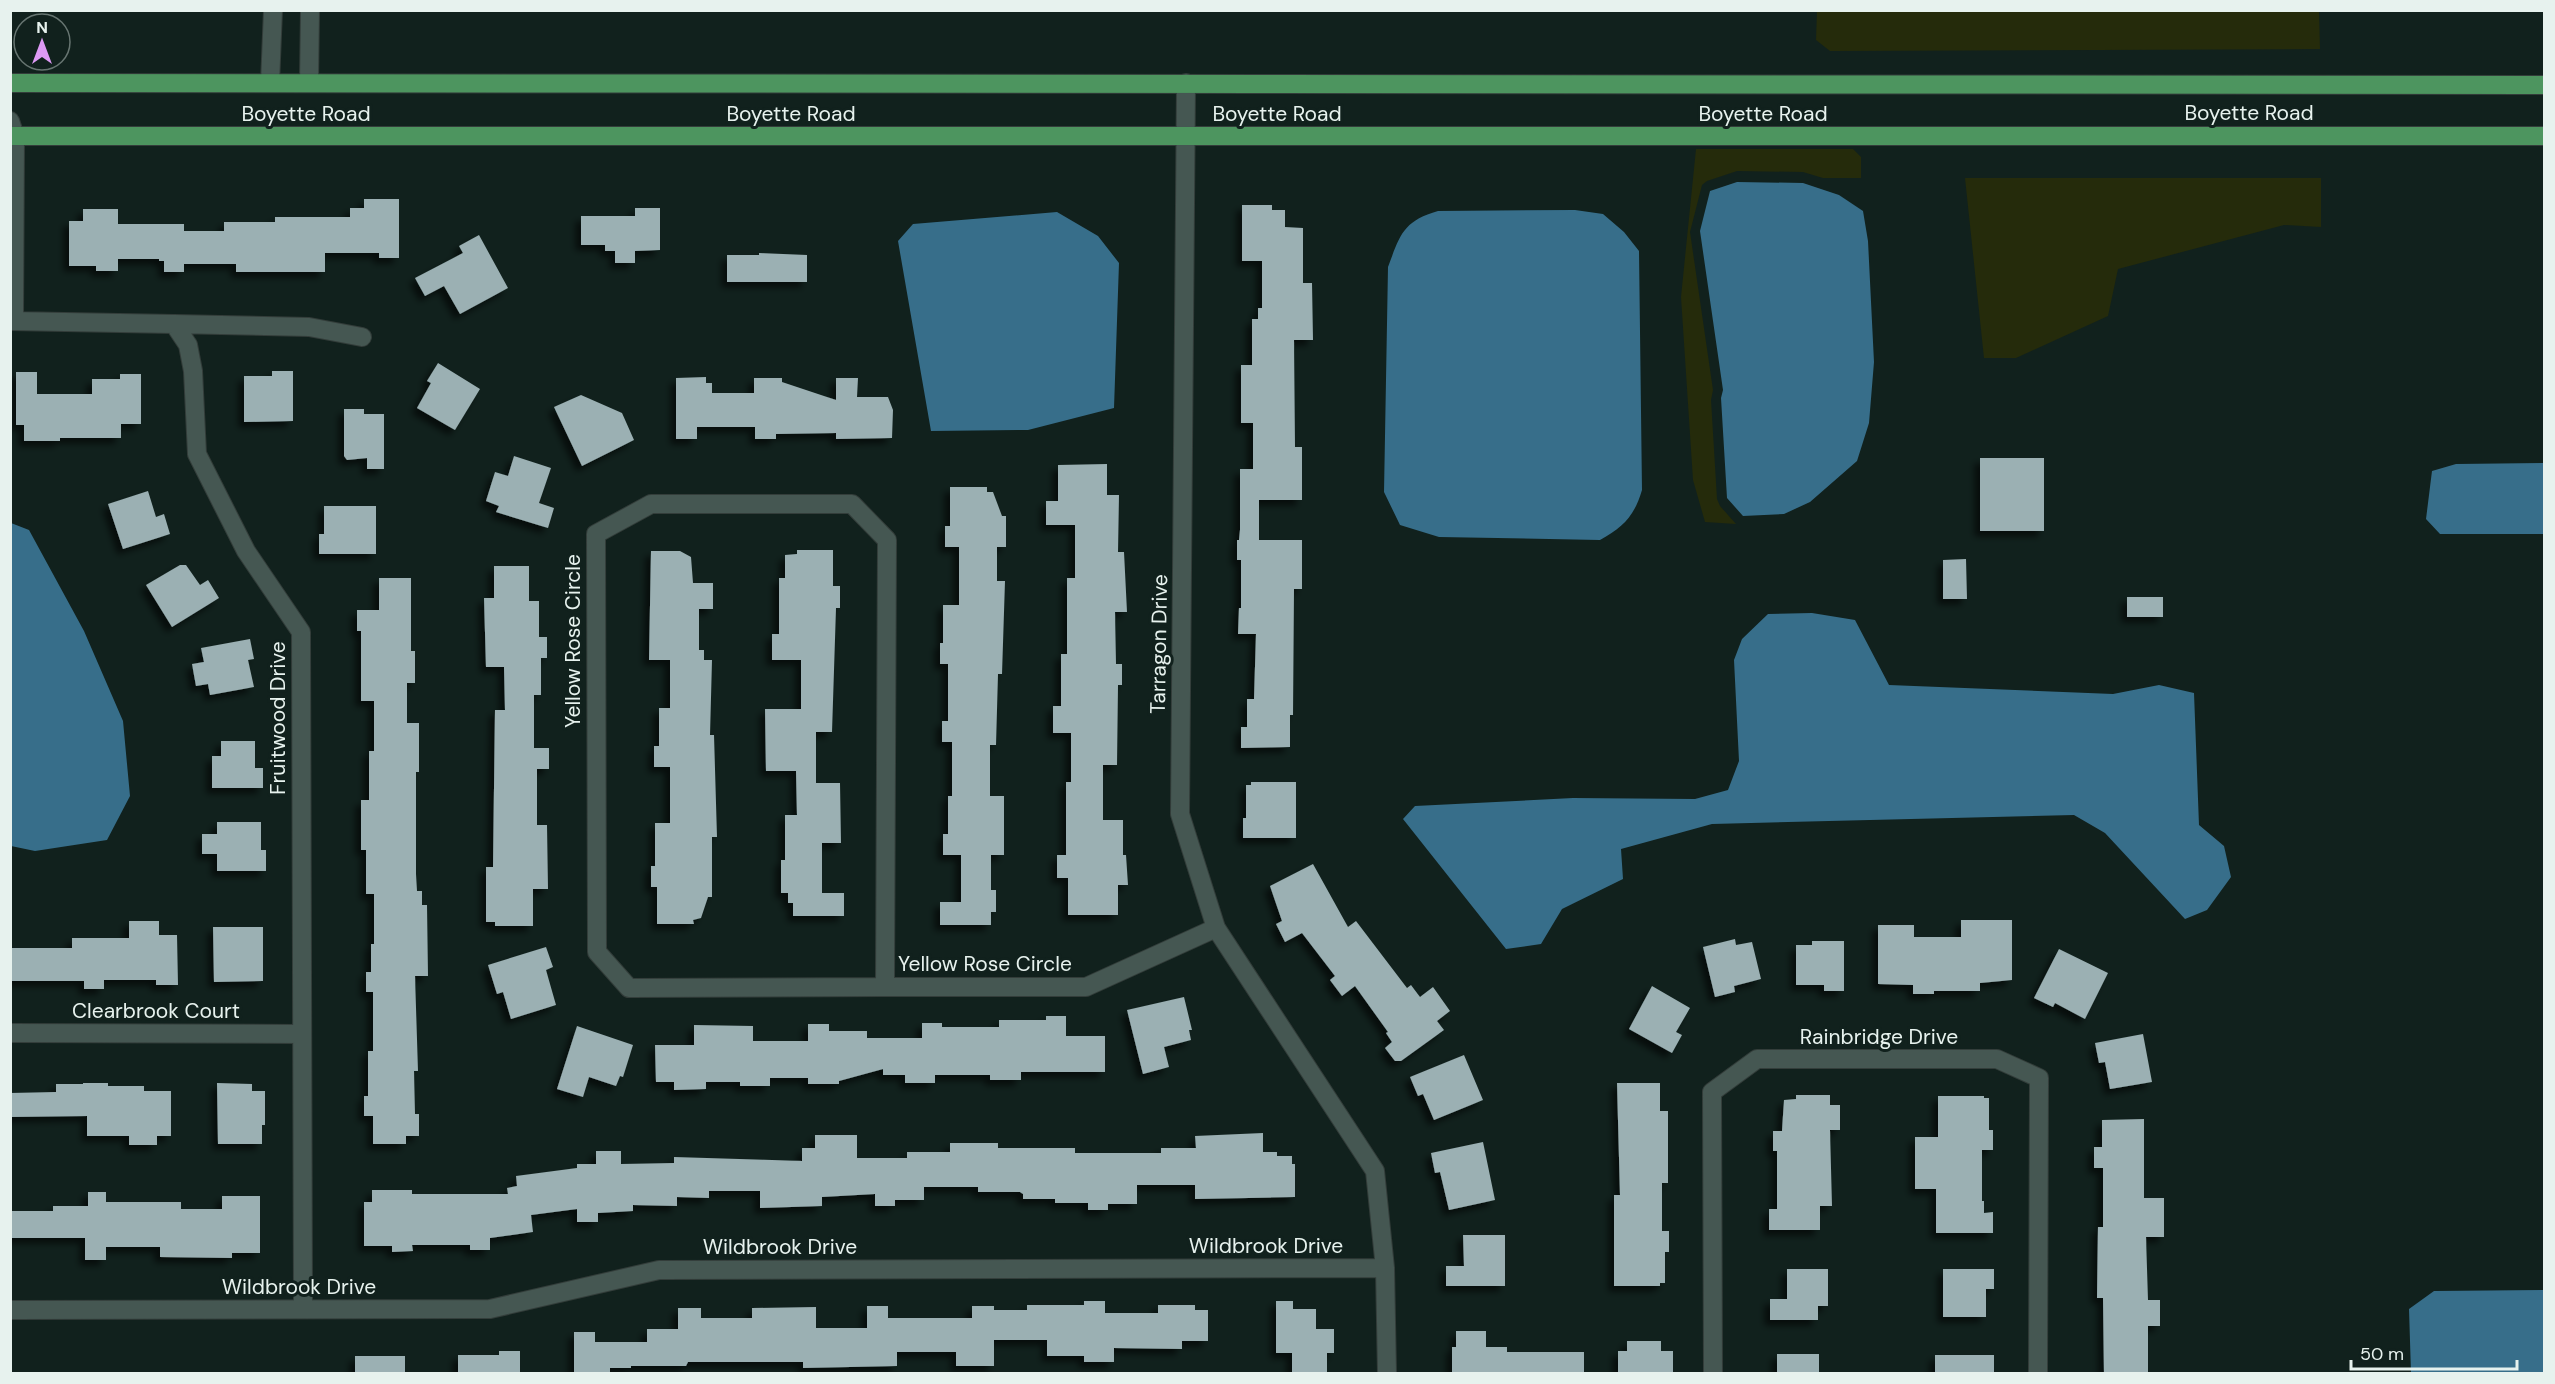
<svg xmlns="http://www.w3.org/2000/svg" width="2555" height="1384" viewBox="0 0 2555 1384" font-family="'DM Sans',sans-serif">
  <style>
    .green { fill: #252b0b }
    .water { fill: #376e8a }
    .building { fill: #9bb0b3; filter: url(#shadow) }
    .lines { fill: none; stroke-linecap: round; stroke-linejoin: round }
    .minor-casing { stroke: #333d3a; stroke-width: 20 }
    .major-casing { stroke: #333d3a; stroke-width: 20 }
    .minor { stroke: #455752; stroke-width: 18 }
    .major { stroke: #4d955f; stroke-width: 18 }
    .labels { text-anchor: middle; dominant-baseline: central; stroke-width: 6; stroke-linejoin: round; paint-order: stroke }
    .street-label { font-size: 21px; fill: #e7f2ee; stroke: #11211d }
  </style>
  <defs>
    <filter id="shadow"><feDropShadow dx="-5.5" dy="5.5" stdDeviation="3" flood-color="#0009"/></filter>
  </defs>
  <rect width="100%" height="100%" fill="#11211d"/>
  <!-- green -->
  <path class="green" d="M1817,11H2319L2320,49L1830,51L1816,40Z
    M1696,149H1853L1861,157V178H1823L1803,172L1737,171L1707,181L1702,185L1690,232L1713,390L1711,400L1717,499L1720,506L1736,524L1705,522L1693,480L1681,297Z
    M1965,178H2321V227L2284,225L2118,269L2108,316L2016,358H1984Z"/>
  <!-- water -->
  <path class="water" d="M1737,182L1803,183L1839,195L1863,211L1868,241L1874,362L1869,423L1857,461L1810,502L1784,514L1743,516L1727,498L1721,398L1723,390L1700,231L1710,191Z
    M1575,210L1603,214L1624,232L1639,251L1642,490C1634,517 1623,527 1600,540L1439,537L1400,525L1384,492L1388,267C1400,235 1403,221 1438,211Z
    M1057,212L1098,236L1119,263L1114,408L1028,430L931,431L898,241L913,224Z
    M2544,463V534H2440L2426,519L2432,471L2456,464Z
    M11,523L29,530L84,631L123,721L130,796L107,840L35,851L11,846Z
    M1812,613L1855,620L1889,685L2113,694L2159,685L2194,693L2199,825L2224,846L2231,877L2207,910L2185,919L2105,833L2074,815L1712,824L1621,849L1623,879L1562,909L1541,944L1506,949L1403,819L1415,806L1573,798L1695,799L1728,790L1739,761L1734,660L1742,639L1768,614Z
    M2544,1290V1373H2411L2409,1309L2434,1291Z"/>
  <!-- building -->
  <path class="building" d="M364,199H399V258H379V253H325V272H236V264H184V272H164V261H159V259H118V271H96V266H69V221H83V209H118V224H184V231H224V222H275V217H350V208H364Z
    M1242,205H1272V210H1285V227L1303,228V283H1312L1313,340H1294L1295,447H1302V500H1259V540H1302V589H1294L1293,715H1290V747L1241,748V727H1247V699H1254L1256,634H1238L1239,608H1241V560H1237V540H1239L1240,530V469H1253V423H1241V365H1252V319H1258V308H1262V261H1242Z
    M635,208H660V250L635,251V263H615V251H605V245H581V216H635Z
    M479,235L508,288L460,314L444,286L425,296L415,278L463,253L459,246Z
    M759,253L807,255V282H727V255H759Z
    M438,363L480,389L455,430L417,408L431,383L427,381Z
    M272,371H293V421L244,422V376H272Z
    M16,372H37V394H92V379H120V374H141V424H121V438H60V441H24V425H16Z
    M706,377V383H712V393H754V378H782V382L836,400V378H858L857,397H888L893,410L892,438L836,439V433L776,434V439H755V427H697V439H676V378Z
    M581,395L622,413L634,440L582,466L554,407Z
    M344,409H364V414H384V469H367V458L347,460L344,456Z
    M514,456L551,468L539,503L554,508L548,528L496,512L499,506L486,501L495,472L508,476Z
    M1980,458H2044V531H1980Z
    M1107,464V495H1119L1118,552H1124L1127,612H1115L1116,664H1122V685H1118L1117,765H1103V820H1123V855H1126L1128,885H1118V915H1068V878H1057V855H1066V782H1071V733H1053V706H1061V654H1067V578H1075V525H1046V501H1058V465Z
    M950,487H987V492H993L1002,516H1006V547H997V581H1005L1002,674H998L996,745H990V796H1004V855H991V890H996V912H991V925H940V902H961V855H943V834H948V796H952V742H942V721H948V664H940V643H943V605H959V547H945V526H950Z
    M148,491L156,517L164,514L170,534L123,549L108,504Z
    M324,506H376V554H319V534H324Z
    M797,550H833V586H840V608H836L832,732H816V783H840L841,843H822V893H844V916H793V903H788V893H781V860H785V815H797L796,771H766L765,709H801V660H772V634H779V578H785V555L797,554Z
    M651,551H680L691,557L693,583H713V609H699V650H704V660H712L710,735H714L717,837H712V897H708L701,918L693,920L694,924H657V887H651V866H655V823H670V767H654V746H659V708H670V660H649Z
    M1966,559L1967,599H1943V560Z
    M180,565H186L200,585L208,580L219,598L172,627L146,585Z
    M494,566H529V601H539V637H547V658H541V695H534V748H549V769H537V825H547L548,889H533V926H495V922H486V867H493L495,710H505L504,667H486L484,598H494Z
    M379,578H411V651H415V683H407V723H419V772H416V874L417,891H422V905H427L428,976H415L418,1071H414L415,1114H419V1136H406V1144H373V1116H364V1096H368V1051H373V992H366V972H371V944H374V894H366V850H361V800H369V751H374V701H361V631H357V610H379Z
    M2127,597H2163V617H2127Z
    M250,639L254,659L248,660L254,687L210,695L208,684L196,686L192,664L204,662L201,648Z
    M221,741H255V768H263V788H212V756H221Z
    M1251,782H1296V838H1243V818H1246V785H1251Z
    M217,822H261V850H266V871H217V854H202V834H217Z
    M1313,864L1348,927L1356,921L1407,988L1411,985L1420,997L1433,987L1450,1011L1437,1021L1444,1030L1401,1061H1395L1385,1048L1392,1042L1386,1033L1388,1032L1355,986L1342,996L1330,980L1335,976L1302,933L1285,942L1276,924L1282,921L1270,886Z
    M1961,920H2012V980L1980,983V991H1934V994H1913V985L1878,984V925H1914V937H1961Z
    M129,921H159V935H177L178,985H156V980H104V989H84V981H10V948H72V938H129Z
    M213,927H263V981L214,982Z
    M1735,939L1736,945L1752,942L1761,979L1734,986L1735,992L1715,997L1703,947Z
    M1812,941H1844V991H1824V985H1796V945H1812Z
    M546,947L553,967L546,970L556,1005L511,1019L503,992L497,994L488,965Z
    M2059,949L2108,973L2085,1019L2055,1003L2053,1007L2034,998Z
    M1652,986L1690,1008L1676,1032L1682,1035L1672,1053L1629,1029Z
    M1184,997L1192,1030H1189L1191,1040L1164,1047L1169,1067L1143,1074L1127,1010Z
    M1046,1016H1066V1036H1105V1072H1021V1080H990V1075H935V1083H905V1075H883V1069L839,1081V1084H808V1078H770V1086H740V1082H706V1089L674,1090V1082H656L655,1045H694V1025L753,1026V1041H808V1024H829V1031H867V1038H922V1023H942V1027H999V1020H1046Z
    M577,1026L633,1045L623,1077L620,1076L616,1086L589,1077L583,1097L557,1089Z
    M2143,1034L2152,1082L2110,1089L2105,1062L2099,1063L2095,1043Z
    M1464,1055L1483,1100L1434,1120L1423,1094L1418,1096L1410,1077Z
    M83,1083H108V1086H144V1091H171V1136H157V1145H129V1136H87V1116L10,1117V1093L56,1092V1084H83Z
    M217,1083L252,1084V1091H265V1125H262V1144H218Z
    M1617,1083H1660V1111H1668V1183H1662V1231H1669V1252H1665V1283H1660V1286H1614V1195H1620Z
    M1796,1095H1830V1105H1840V1130H1830L1832,1206H1820V1230H1769V1209H1777V1151H1773V1131H1782L1784,1100L1796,1099Z
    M1938,1096H1984V1098H1989V1130H1993V1150H1982V1201H1984V1213L1993,1212V1233H1936V1189H1915V1137H1938Z
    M2144,1119V1198H2164V1237H2146L2148,1300H2160V1326H2148V1374H2104L2103,1298H2097L2098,1227H2103V1168H2094V1147H2102V1120Z
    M1263,1133V1152H1277V1156H1292V1164H1295V1197L1195,1199V1185H1137V1204H1108V1210H1088V1203H1055V1199H1023V1194L1020,1192H978V1187H924V1200H895V1206H875V1194L822,1197V1206L760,1208V1191H709V1198L677,1197V1206L633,1205V1211L598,1213V1222H577V1209L531,1215L533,1232L490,1238V1250H470V1245H412L413,1251L392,1252V1246H364V1202H372V1190H412V1194H508L507,1188L517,1186L516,1176L577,1168V1164H596V1151H621V1164L674,1163V1157L802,1161V1148H815V1135H857V1158H907V1152H950V1143H998V1148H1075V1153H1161V1148H1196L1195,1136Z
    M1483,1142L1495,1200L1449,1210L1440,1172L1435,1173L1431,1153Z
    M88,1192H106V1202H181V1209H222V1196H260V1253H232V1258L160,1257V1247H106V1260H85V1238H10V1211H53V1206H88Z
    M1463,1235H1505V1286H1446V1266H1464Z
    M1787,1269H1828V1306H1818V1320H1770V1299H1787Z
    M1943,1269H1994V1289H1986V1317H1943Z
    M1084,1301H1105V1313H1158V1305H1195V1310H1208V1341H1182V1349L1114,1348V1362H1084V1356H1047V1340H994V1366H956V1352H897V1366L803,1368V1362H688L686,1366H631V1368H610V1374H574V1332H595V1342H647V1329H678V1308H701V1318H752V1308L816,1307V1328H867V1306H888V1318H972V1306H994V1310H1027V1305H1084Z
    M1276,1301H1293V1309H1316V1329H1334V1353H1327V1374H1292V1353H1276Z
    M1456,1331H1486V1347H1507V1352H1584V1374H1452V1347H1456Z
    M1627,1341H1661V1351H1673V1374H1618V1351H1627Z
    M499,1351H520V1374H458V1355H499Z
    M1777,1354H1819V1374H1777Z
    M1935,1355H1994V1374H1935Z
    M355,1356H405V1374H355Z"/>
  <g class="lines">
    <!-- minor casing -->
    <g class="minor-casing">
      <path id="minor" d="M270,83L273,10
        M309,83L310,10
        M1186,83L1180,814L1216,928L1375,1171L1385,1268L1387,1374
        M10,121L15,136L14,321
        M10,321L174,324L188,345L193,371L197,454L246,551L301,632L303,1309
        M174,324L309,327L362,337
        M651,504H852L887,540L885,987L629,988L597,952L596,534Z
        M885,987H1086L1216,928
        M10,1033L302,1034
        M10,1310L490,1309L659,1270L1385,1268
        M1713,1374L1712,1092L1757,1059H1997L2039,1078L2038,1374"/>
    </g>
    <!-- major casing -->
    <g class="major-casing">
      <path id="major" d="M10,83L2544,85
        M10,136H2544"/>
    </g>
    <!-- minor -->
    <use href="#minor" class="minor"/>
    <!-- major -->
    <use href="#major" class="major"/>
  </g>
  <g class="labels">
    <!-- street labels -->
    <g class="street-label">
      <text x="2249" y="113">Boyette Road</text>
      <text x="306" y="114">Boyette Road</text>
      <text x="791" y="114">Boyette Road</text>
      <text x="1277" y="114">Boyette Road</text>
      <text x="1763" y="114">Boyette Road</text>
      <text transform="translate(573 641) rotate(-90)">Yellow Rose Circle</text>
      <text transform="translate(1159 644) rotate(-89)">Tarragon Drive</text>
      <text transform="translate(278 718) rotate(-90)">Fruitwood Drive</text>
      <text x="985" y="964">Yellow Rose Circle</text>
      <text x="156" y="1011">Clearbrook Court</text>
      <text x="1879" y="1037">Rainbridge Drive</text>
      <text x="1266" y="1246">Wildbrook Drive</text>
      <text x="780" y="1247">Wildbrook Drive</text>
      <text x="299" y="1287">Wildbrook Drive</text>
    </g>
  </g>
  <!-- border -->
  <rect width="2555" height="1384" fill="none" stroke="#e7f2ee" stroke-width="24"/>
  <!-- north arrow -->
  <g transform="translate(42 42)"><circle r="28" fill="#11211d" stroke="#677571" stroke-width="1.5"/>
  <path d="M0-4.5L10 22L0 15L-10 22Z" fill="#dd99f4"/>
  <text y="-9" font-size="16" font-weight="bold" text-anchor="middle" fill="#e7f2ee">N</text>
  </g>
  <!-- scale -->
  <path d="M2351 1360v9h166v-9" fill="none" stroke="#e7f2ee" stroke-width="3"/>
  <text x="2360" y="1360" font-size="18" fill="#e7f2ee" stroke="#11211d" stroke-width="4.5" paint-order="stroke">50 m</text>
</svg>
